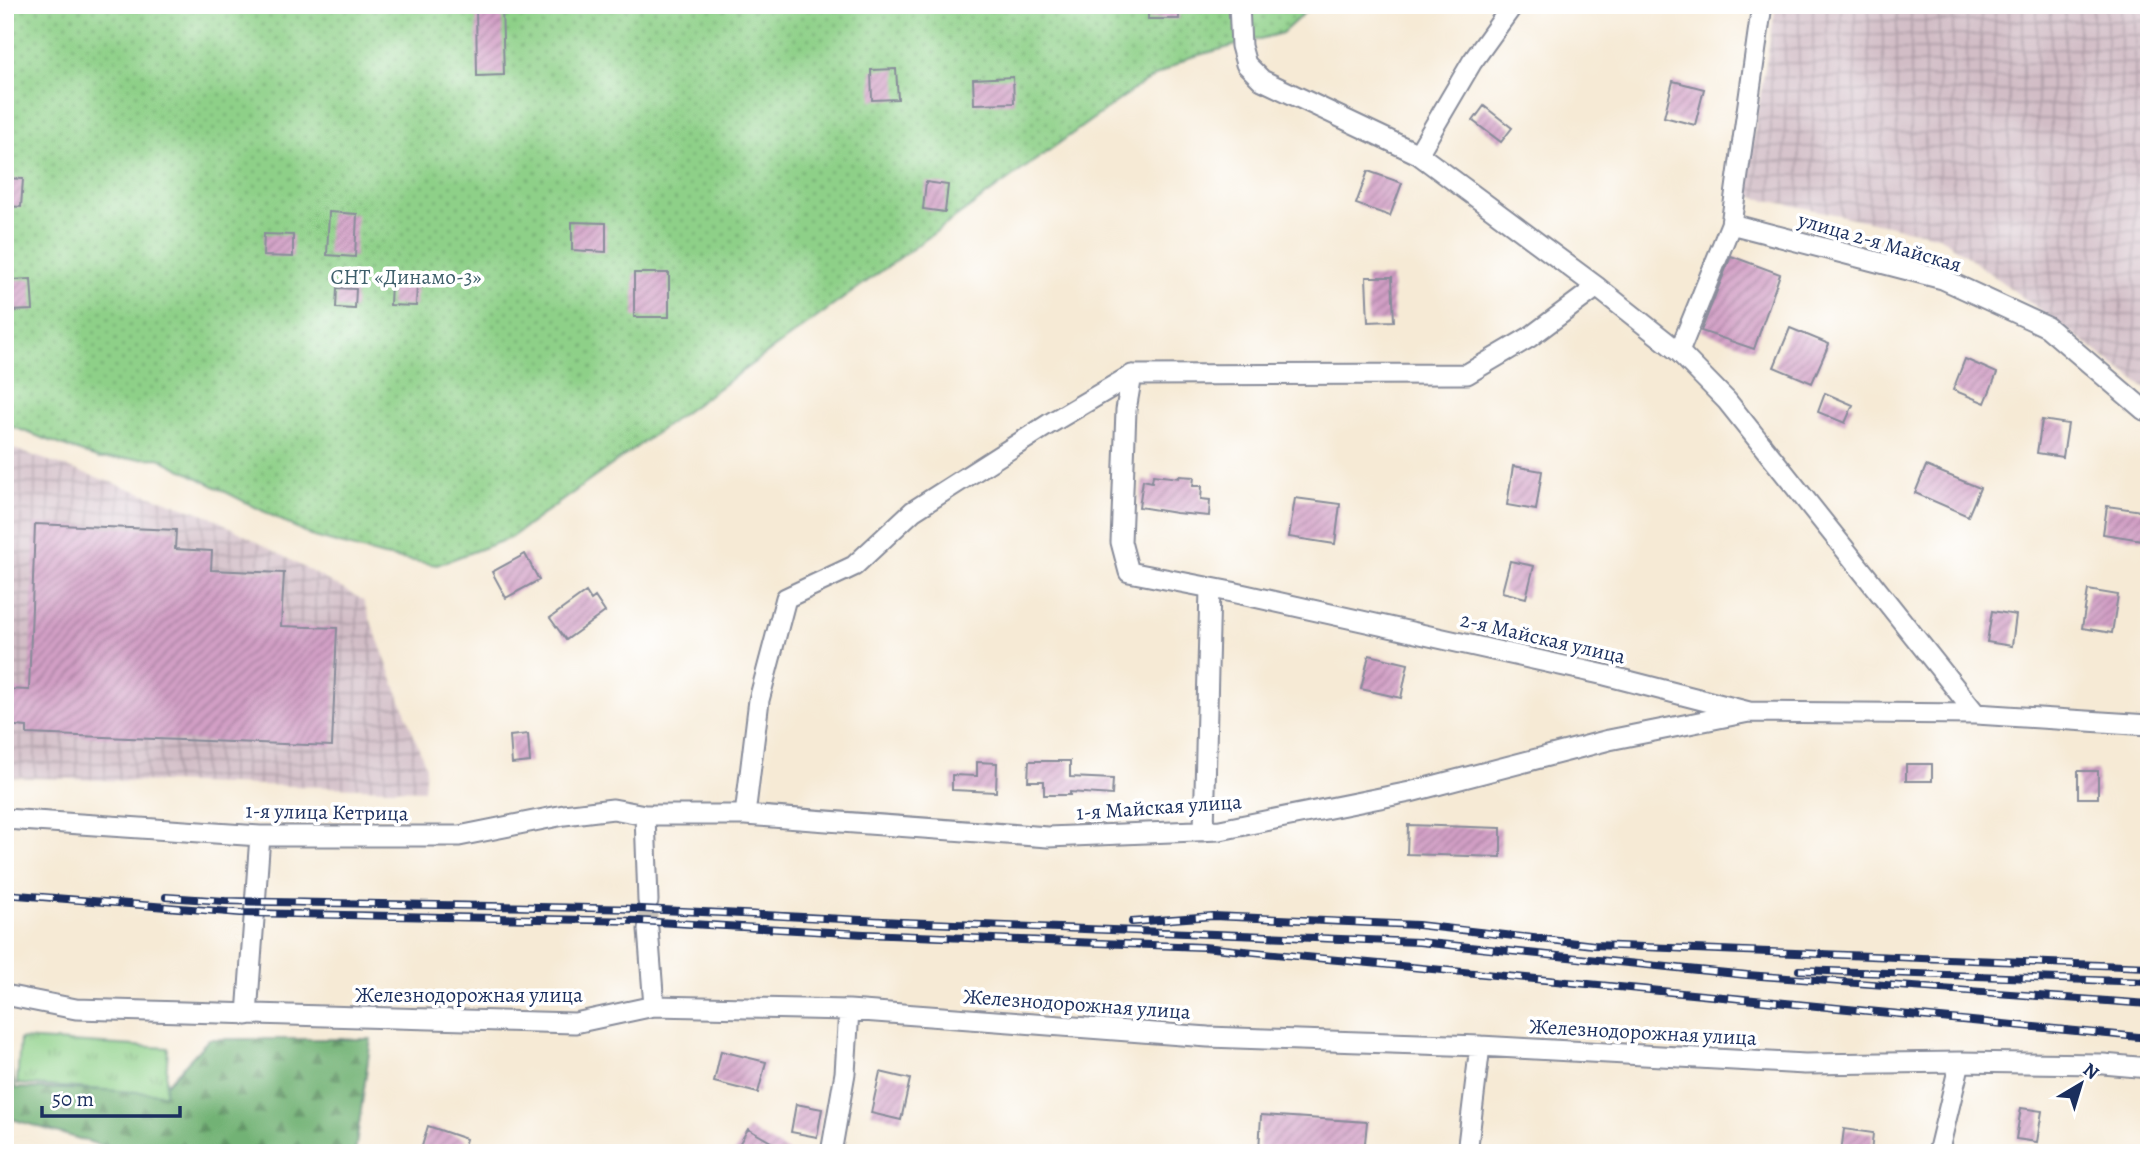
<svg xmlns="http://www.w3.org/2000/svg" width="2154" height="1158" viewBox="0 0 2154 1158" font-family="Alegreya,serif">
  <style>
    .industrial { fill: url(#industrial-grid) }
    .forest { fill: url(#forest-firs); stroke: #467069; stroke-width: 2 }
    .park { fill: url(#park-tufts); stroke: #548073; stroke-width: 2 }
    .garden { fill: url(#garden-dots); stroke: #548073; stroke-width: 2 }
    .building { fill: url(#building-hatch) }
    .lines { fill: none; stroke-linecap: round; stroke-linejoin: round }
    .minor-tunnel { stroke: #cac5bd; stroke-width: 19; stroke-dasharray: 19 10; stroke-linecap: butt }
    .minor-casing { stroke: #888c9a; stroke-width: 23 }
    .minor { stroke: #fff; stroke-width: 19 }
    .rail-casing { stroke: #1b2f5e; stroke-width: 8 }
    .rail { stroke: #fff; stroke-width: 5; stroke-dasharray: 16; stroke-linecap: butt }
    .labels { text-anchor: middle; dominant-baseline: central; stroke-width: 7; stroke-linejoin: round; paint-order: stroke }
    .street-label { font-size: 21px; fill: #1b2f5e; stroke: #fff }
    .park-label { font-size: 21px; fill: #3e5f6b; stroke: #fff }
  </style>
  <defs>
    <pattern id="industrial-grid" width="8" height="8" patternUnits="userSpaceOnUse" patternTransform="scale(1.75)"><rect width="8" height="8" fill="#d2bdc6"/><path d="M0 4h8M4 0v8" fill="none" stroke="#aa9aa4"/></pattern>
    <pattern id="forest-firs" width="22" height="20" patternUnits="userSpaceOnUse" patternTransform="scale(1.75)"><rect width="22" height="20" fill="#72b274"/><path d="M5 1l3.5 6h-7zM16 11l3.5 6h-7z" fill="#5d9162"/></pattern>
    <pattern id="park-tufts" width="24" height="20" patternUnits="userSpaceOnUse" patternTransform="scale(1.75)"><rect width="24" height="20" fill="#8ed088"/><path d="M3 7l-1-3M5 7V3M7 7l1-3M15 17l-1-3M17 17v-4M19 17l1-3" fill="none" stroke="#73a972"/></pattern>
    <pattern id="garden-dots" width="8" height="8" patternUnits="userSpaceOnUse" patternTransform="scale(1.75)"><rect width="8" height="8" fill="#8ed088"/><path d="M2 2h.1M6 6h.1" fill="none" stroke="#73a972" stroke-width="1.8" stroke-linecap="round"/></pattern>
    <pattern id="building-hatch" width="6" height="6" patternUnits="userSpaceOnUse" patternTransform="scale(1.75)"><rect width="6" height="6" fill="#d29fc5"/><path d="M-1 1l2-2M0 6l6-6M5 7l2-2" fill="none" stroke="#aa82a3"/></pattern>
  </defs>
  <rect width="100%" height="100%" fill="#fff"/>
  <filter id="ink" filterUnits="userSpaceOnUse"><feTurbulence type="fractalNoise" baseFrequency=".0143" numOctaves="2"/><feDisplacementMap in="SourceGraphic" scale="14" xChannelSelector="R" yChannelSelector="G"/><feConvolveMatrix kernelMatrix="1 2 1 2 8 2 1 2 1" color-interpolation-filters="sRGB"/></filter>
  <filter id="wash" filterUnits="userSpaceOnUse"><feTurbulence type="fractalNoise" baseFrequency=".00686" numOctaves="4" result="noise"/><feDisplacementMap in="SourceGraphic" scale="28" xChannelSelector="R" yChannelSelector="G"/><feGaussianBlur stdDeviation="1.57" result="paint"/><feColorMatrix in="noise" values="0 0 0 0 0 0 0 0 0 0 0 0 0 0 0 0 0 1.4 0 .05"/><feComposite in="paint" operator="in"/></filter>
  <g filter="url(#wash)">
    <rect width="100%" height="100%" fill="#f6ead5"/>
    <!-- industrial -->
    <path class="industrial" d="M1776,5H2149V390L1939,236L1743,195Z
      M5,446L210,516L363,600L426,767L424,790L5,777Z"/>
    <!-- forest -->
    <path class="forest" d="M209,1039H371L355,1153H127L5,1117V1043L15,1088L160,1091Z"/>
    <!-- park -->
    <path class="park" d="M20,1039L168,1048L165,1094L17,1084Z"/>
    <!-- garden -->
    <path class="garden" d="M5,5H1313L1282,33L1188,58L1140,85L510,538L437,565L384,556L314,537L159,458L99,459L5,424Z"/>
    <g id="blocks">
      <!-- building -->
      <path class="building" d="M476,5H502L504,75L477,76Z
        M1148,5H1179V19H1148Z
        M896,69L898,99L872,100L871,70Z
        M1013,77L1014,103L974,104L973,79Z
        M1673,81L1704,89L1695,125L1664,117Z
        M1484,106L1512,128L1501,142L1473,121Z
        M1368,171L1402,183L1390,216L1356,204Z
        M5,178L23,179L21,207L5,206Z
        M926,182L948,185L945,212L923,209Z
        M329,212L357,214L355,257L327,255Z
        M572,222L606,223V252L572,250Z
        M264,234L293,235V257L263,256Z
        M1731,256L1780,274L1754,349L1701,331Z
        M634,273H669V317H634Z
        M1366,277H1392L1394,321L1368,322Z
        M31,279L33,310L11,311L10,280Z
        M391,282L417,283L416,306L390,305Z
        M337,288L356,289L355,309L336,308Z
        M1790,328L1829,344L1812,383L1774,367Z
        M1965,359L1997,373L1985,403L1953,390Z
        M1825,393L1853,405L1845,423L1818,412Z
        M2042,420L2068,424L2063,457L2037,453Z
        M1513,466L1542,471L1536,510L1507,505Z
        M1926,466L1980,488L1968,516L1915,493Z
        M1153,475L1179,478V476L1194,477L1193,486H1202L1201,499L1210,500L1209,516L1176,513L1139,507L1143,480L1152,482Z
        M1295,498L1340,504L1335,544L1289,537Z
        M2107,506L2149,512V541L2103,534Z
        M35,524L176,530L175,549L212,551L211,570L284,573L281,626L337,628L332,746L27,734V727L5,725V689L29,690Z
        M525,554L539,580L506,598L492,572Z
        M1510,561L1534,566L1526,598L1502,592Z
        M2088,590L2118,595L2112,633L2082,628Z
        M586,592L591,600L595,597L605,612L566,640L550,618Z
        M1992,611L2016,615L2012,646L1987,642Z
        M1369,655L1408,664L1401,698L1361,689Z
        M528,734L530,762L512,764L510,736Z
        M1029,761H1070V777L1113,779L1112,795L1070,792V795H1044V781H1028Z
        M977,762L997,763L996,792L952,790V775L977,776Z
        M1906,764H1932V781H1906Z
        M2078,771H2098V798H2078Z
        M1408,825L1501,828V857L1407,854Z
        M721,1051L766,1062L758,1093L714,1082Z
        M880,1072L910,1079L901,1120L871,1113Z
        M796,1104L822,1109L817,1137L791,1132Z
        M2021,1108L2042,1111L2037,1142L2016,1139Z
        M1261,1115L1367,1122L1364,1153L1259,1151Z
        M428,1126L466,1139L462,1153H420Z
        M748,1129L790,1153H734Z
        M1844,1129L1873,1133L1871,1153H1841Z"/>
    </g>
  </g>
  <g filter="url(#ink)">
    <use href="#blocks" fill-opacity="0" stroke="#888c9a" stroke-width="2"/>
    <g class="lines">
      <!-- minor-tunnel -->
      <path class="minor-tunnel" d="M648,901V929"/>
      <!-- minor casing -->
      <g class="minor-casing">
        <path id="minor" d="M1239,5L1241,46L1246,64L1262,80L1418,154L1597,287L1679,352L1727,401L1976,714
          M1418,154L1472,62L1513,5
          M1731,224L1943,279L2047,327L2144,410H2149
          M1679,352L1731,224L1762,5
          M1132,375L1126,410L1121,542L1129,572L1232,592L1605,675L1749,712L1976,714L2149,725
          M645,815L648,901
          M745,815L759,700L786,598L854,566L913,511L1049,424L1132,375L1467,374L1530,337L1597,287
          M5,819L260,836H459L564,815L613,809L645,815H745L1048,837L1220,830L1410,792L1609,740L1749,712
          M1204,831L1210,588
          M648,929L654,1006
          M5,995L76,1009L575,1023L654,1006L849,1010L1208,1037L1480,1046L1805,1064L1960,1062L2103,1064L2149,1068
          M247,1015L260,836
          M831,1153L845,1073L849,1010
          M1467,1153L1480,1046
          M1938,1153L1960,1062"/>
      </g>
      <!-- minor -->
      <use href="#minor" class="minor"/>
      <!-- rail casing -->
      <g class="rail-casing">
        <path id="rail" d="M5,894L241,913L640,921L864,934L1203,947L2149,1038
          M166,897L225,901L642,909L902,922L1419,942L1747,975L2149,1004
          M1132,922L1213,916L1418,925L1594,945L2149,967
          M1799,970L2149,982"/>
      </g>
      <!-- rail -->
      <use href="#rail" class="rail"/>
    </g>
  </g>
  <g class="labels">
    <!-- street labels -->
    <g class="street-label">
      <text transform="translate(1880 242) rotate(16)">улица 2-я Майская</text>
      <text transform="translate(1543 638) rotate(13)">2-я Майская улица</text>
      <text transform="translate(1159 807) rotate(-4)">1-я Майская улица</text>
      <text transform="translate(327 812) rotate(1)">1-я улица Кетрица</text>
      <text x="469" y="995">Железнодорожная улица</text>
      <text transform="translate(1077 1004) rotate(4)">Железнодорожная улица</text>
      <text transform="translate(1643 1032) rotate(3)">Железнодорожная улица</text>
    </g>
    <!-- park labels -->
    <g class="park-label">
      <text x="406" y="277">СНТ «Динамо-3»</text>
    </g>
  </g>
  <!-- margin -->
  <rect width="2154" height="1158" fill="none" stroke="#fff" stroke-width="28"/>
  <!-- north arrow -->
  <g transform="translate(2081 1084) rotate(38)" stroke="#ffffff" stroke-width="5" paint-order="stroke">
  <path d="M0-5L12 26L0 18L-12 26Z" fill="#1b2f5e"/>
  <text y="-10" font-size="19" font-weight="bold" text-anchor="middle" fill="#1b2f5e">N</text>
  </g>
  <!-- scale -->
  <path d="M42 1106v10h138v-10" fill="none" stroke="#1b2f5e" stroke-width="3.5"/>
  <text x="52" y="1106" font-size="21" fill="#1b2f5e" stroke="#ffffff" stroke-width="5" paint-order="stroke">50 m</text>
</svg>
